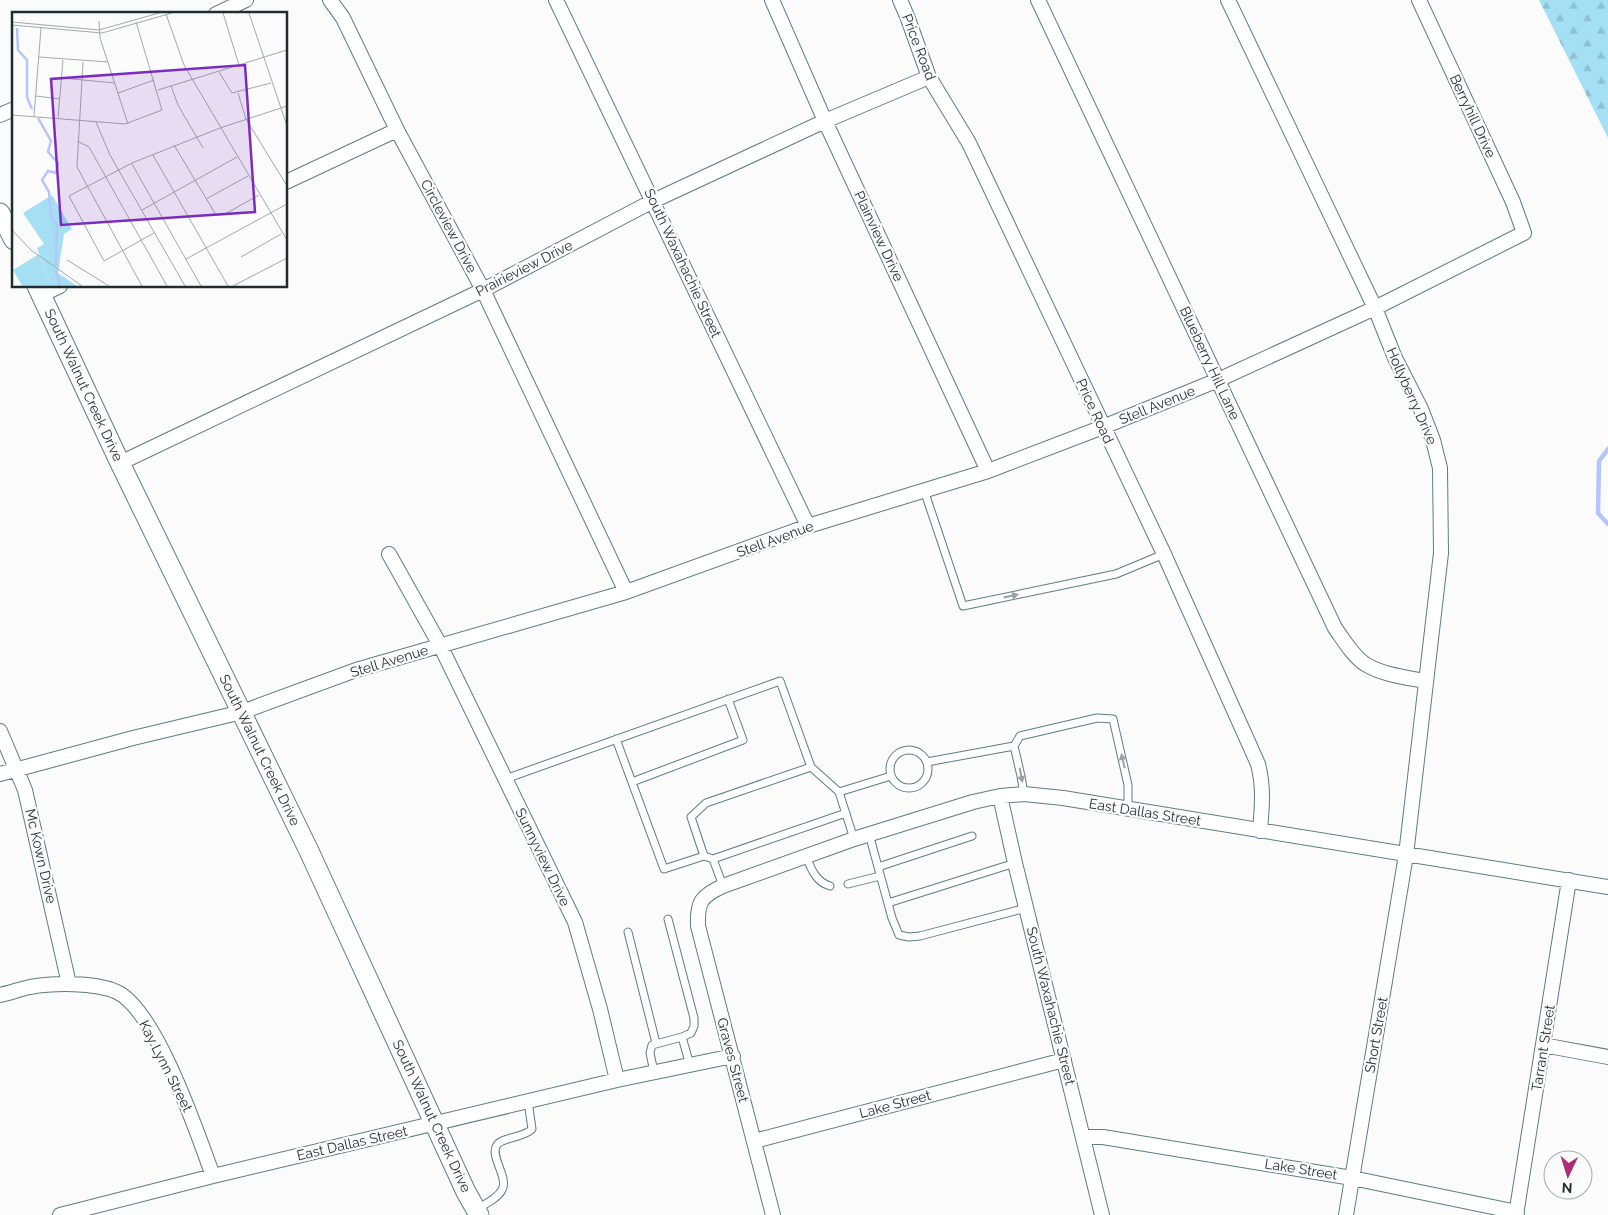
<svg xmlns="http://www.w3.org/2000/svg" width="1608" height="1215" viewBox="0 0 1608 1215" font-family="Raleway,sans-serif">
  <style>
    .forest { fill: url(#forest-firs) }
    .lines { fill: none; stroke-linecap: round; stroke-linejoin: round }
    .stream { stroke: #b6c5fb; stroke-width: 4.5 }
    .lane-casing { stroke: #5b7d89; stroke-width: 9 }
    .street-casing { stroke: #5b7d89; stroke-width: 16 }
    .secondary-casing { stroke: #5b7d89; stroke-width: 21 }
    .lane { stroke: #fff; stroke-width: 7 }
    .street { stroke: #fff; stroke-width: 14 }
    .secondary { stroke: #fff; stroke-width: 19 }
    .oneway { fill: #9aa0a3 }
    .labels { text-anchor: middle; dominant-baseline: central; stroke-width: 4.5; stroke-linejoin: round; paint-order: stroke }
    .street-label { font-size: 14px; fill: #1f2d32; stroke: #fbfbfb }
    .inset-river { fill: none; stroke: #b6c5fb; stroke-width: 2.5 }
    .inset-road { fill: none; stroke: #a3a9ab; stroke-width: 1 }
    .view { fill: #7b2cbf; fill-opacity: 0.15; stroke: #7b2cbf; stroke-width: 2.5 }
    .inset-edge { fill: none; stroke: #1f2d32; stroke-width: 2.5 }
  </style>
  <defs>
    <pattern id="forest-firs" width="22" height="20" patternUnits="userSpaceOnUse" patternTransform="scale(1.25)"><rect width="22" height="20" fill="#a4dff4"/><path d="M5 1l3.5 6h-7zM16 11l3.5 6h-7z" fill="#8dc0d2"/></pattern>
  </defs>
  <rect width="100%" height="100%" fill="#fbfbfb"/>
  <!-- forest -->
  <path class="forest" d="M1539,0H1608V138Z"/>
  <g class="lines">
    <!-- stream -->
    <path class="stream" d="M1608,449L1599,461L1598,513L1608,524"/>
    <!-- lane casing -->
    <g class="lane-casing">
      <path id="lane" d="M924,490L963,606L1116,574L1164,554
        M616,739L664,869L704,856L713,859
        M890 769a19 19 0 1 1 38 0a19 19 0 1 1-38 0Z
        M927,762L1014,746
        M505,779L780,681L811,767L839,792
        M632,782L743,740L728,699
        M1024,794L1021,776L1014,746L1020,736L1097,718L1113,719L1128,785V809
        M869,834L892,918L899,935L909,937L920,936L1026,908
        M854,839L839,792L891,776
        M704,856L691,817L706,803L811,767
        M806,856C811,869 816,882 830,886
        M878,867L972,836
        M848,884L880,876
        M723,886L713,859L846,813
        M888,903L1015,863
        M668,919L694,1018V1026L691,1033L682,1037L690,1065
        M628,932L656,1043
        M654,1072L650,1053L652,1045L682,1037
        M477,1209C485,1204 497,1199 502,1190C509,1177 489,1156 497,1145C502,1137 524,1138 532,1129L528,1101"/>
    </g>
    <!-- street casing -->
    <g class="street-casing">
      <path id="street" d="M330,0L343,18L397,130L483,290L626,592
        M556,0L808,526
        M772,0L825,121L988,471
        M900,0L907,16L929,77L969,143L1164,554L1258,764C1264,787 1262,808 1260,831
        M1038,0L1335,628C1343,639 1353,656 1365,664C1383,675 1404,677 1425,681
        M1228,0L1375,308L1395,358L1421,409L1433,440L1440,468L1441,553L1406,855L1346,1215
        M216,14L246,0
        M0,115L14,109
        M286,182L397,130
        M41,295L60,286
        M120,463L483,290L653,201L825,121L929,77
        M389,554L440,645L575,922L600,1009L617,1080
        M0,731L25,790L69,984
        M0,774L133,738L242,712L356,670L626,592L808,526L988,471L1103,427L1218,380L1375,308L1524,233L1513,202L1419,0
        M1000,796L1015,863L1102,1215
        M0,995C10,993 20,989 30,987C53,983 95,982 117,992C156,1010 198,1135 213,1176
        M1543,1045L1608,1057
        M1083,1137H1103L1352,1178L1517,1212
        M754,1141L1064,1060
        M60,1215L213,1176L617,1080L733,1056
        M773,1215L698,926C697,902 701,896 723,886L854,839L973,802L1000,796L1024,794L1063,798L1608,887
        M1516,1215L1569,880"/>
    </g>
    <!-- secondary casing -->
    <g class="secondary-casing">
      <path id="secondary" d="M0,213L14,240
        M37,286L120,463L309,851L466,1192L479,1215"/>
    </g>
    <!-- lane -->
    <use href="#lane" class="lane"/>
    <!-- street -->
    <use href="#street" class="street"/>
    <!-- secondary -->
    <use href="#secondary" class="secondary"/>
  </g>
  <!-- one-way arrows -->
  <defs><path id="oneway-solid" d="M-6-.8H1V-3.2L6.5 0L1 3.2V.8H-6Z" transform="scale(1.25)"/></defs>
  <g class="oneway">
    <use href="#oneway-solid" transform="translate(1011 596) rotate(-12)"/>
    <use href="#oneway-solid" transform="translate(1123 761) rotate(-103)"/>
    <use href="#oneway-solid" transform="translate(1021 775) rotate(79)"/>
  </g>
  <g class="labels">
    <!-- street labels -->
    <g class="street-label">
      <text transform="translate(919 47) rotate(69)">Price Road</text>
      <text transform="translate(1473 116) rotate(65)">Berryhill Drive</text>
      <text transform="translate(449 226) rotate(62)">Circleview Drive</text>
      <text transform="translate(879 236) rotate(65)">Plainview Drive</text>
      <text transform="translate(683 263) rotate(65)">South Waxahachie Street</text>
      <text transform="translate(524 268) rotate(-27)">Prairieview Drive</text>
      <text transform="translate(1210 363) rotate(65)">Blueberry Hill Lane</text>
      <text transform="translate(84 385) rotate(65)">South Walnut Creek Drive</text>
      <text transform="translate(1412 396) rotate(66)">Hollyberry Drive</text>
      <text transform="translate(1157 405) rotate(-22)">Stell Avenue</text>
      <text transform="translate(1095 411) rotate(65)">Price Road</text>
      <text transform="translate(775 539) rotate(-20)">Stell Avenue</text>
      <text transform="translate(389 661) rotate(-17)">Stell Avenue</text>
      <text transform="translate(260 750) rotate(64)">South Walnut Creek Drive</text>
      <text transform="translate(1145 812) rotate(9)">East Dallas Street</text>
      <text transform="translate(41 856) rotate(77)">Mc Kown Drive</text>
      <text transform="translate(543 857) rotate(64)">Sunnyview Drive</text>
      <text transform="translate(1051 1006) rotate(76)">South Waxahachie Street</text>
      <text transform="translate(1376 1035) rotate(-80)">Short Street</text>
      <text transform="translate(1543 1048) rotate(-81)">Tarrant Street</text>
      <text transform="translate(733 1060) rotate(75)">Graves Street</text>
      <text transform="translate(166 1066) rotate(63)">Kay Lynn Street</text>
      <text transform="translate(895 1104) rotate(-15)">Lake Street</text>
      <text transform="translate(432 1116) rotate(65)">South Walnut Creek Drive</text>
      <text transform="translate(352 1143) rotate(-13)">East Dallas Street</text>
      <text transform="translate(1301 1169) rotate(9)">Lake Street</text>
    </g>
  </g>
  <!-- overview -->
  <g transform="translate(12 12)">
    <rect width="275" height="275" fill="#fbfbfb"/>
    <path d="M27,242L40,274H10L1,258Z" fill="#a4dff4"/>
    <path d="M40,183L60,217L52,222L46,261L65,274H40L25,236L32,232L11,201Z" fill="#a4dff4"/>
    <path class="inset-river" d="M5,16L6,38L15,48V85L20,97M26,106L39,129L36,140L46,151L44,161L36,159L30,168L37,180L39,204L45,213L44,254M44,258L48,274"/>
    <path class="inset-road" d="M211,1L227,53M237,1L275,114M154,2L172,53L275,228M87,9L88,26L116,112M0,10L87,18L147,1M0,13L90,21L160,1M27,45L96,50M71,50L65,155L130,274M207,60L220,81L259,71M50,66L103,71M159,74L166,93L191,136M146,78L275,38M106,81L142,68M226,81L234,107L275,174M24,84L48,87M0,103L113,112L150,98L124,10M22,104L29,16M46,106L51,48M84,110L98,143L173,274M65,129L77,135L155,274M162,133L204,203L213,202L247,183M141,143L216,274M120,152L189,274M194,187L236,164M130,198L225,145M0,218L19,238L70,274M142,221L92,249L57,184L120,151L208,116L275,94M229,245L269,222M174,247L275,192M55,248L97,274M221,274L275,246"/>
    <path class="view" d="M233,53L243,200L49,213L39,67Z"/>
    <rect width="275" height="275" class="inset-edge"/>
  </g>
  <!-- north arrow -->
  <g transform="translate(1568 1175) rotate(184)"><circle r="24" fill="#fbfbfb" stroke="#a3a9ab"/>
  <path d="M0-4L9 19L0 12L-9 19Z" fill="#ae2d79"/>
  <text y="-8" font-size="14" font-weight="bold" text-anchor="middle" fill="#1f2d32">N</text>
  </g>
</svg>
